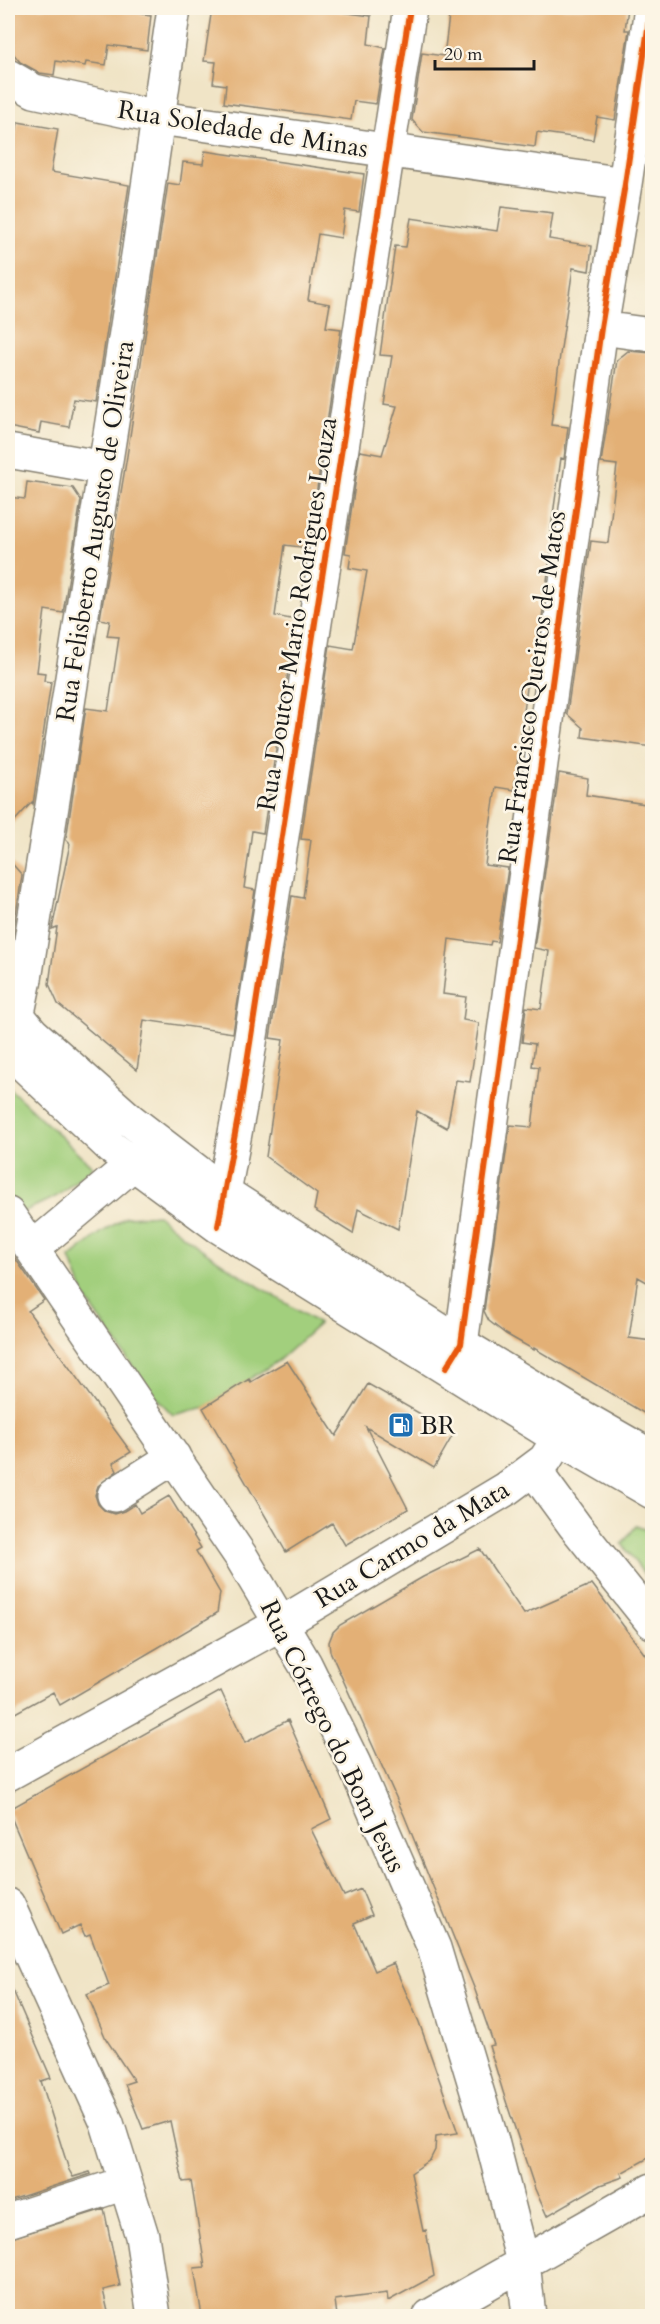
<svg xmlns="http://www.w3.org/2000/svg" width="660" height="2324" viewBox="0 0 660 2324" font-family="Cardo,serif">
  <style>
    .green { fill: #a2cf7d; stroke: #5f764c; stroke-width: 1.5 }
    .building { fill: #e3b076 }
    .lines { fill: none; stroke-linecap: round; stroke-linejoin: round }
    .minor-casing { stroke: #868071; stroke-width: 36 }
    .major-casing { stroke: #868071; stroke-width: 36 }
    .minor { stroke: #fff; stroke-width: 33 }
    .major { stroke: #fff; stroke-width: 33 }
    .cycleway-casing { stroke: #fcf5e5; stroke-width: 10 }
    .cycleway { stroke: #e8590c; stroke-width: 6 }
    .labels { text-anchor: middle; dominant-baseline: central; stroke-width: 5; stroke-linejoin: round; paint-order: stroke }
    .street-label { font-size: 26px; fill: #1c1c1c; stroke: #fcf5e5 }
    .poi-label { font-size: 26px; fill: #1c1c1c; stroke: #fcf5e5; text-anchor: start }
  </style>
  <rect width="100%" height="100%" fill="#fcf5e5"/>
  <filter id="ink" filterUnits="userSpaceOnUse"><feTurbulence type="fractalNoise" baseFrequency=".0167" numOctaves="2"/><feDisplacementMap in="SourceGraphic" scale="12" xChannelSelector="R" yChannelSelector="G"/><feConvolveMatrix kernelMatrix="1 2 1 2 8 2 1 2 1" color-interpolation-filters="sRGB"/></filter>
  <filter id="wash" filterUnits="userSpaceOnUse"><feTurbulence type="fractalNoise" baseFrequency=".008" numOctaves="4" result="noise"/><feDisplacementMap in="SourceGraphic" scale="24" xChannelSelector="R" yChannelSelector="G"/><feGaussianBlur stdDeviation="1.35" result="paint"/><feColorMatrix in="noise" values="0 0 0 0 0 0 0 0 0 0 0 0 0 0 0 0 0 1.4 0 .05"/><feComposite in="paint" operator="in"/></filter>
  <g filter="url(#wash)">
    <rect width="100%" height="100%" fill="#f0e4c6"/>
    <!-- green -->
    <path class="green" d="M8,1087L93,1167L57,1196L21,1213L8,1196Z
      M158,1215C206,1257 265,1289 319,1324L278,1361L206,1407L173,1415L149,1390L86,1299L70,1258L99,1234L126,1217Z
      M636,1526L652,1532V1585L622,1544Z"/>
    <g id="blocks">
      <!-- building -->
      <path class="building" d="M8,8H100L151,15L147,50L109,45L106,65L86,62L85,66L56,61L54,75L40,73L20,62L8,47Z
        M212,8H311L371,16L368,44L385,48L376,104L354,101L351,120L224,103L226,85L213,83L216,62L204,61Z
        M450,8H628L625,30H629L615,120L597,117L593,140L537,132L535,147L423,132L412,120L422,53L444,56Z
        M18,122L58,129L51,172L129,185L96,402L74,399L69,427L41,422L39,433L8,427L12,399L8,398V175Z
        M205,151L364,174L359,212L345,210L341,238L318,234L308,300L330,304L326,327L341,329L308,548L285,545L275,616L296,620L263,833L252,831L244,888L255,890L233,1033L144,1020L137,1070L58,1004L49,984L57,927L52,929L70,844L66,840L86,708L108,711L119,637L107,636L110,621L100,619L127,456L168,183L180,185L183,162L203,164Z
        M501,207L553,213L549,239L592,246L589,271L573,268L560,355L551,425L568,427L564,459L561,458L550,536H553L533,684L528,680L514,790L496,787L490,827L485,865L508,868L497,942L491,941L490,945L449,939L443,994L466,997L463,1020L479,1023L470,1082L456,1080L447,1128L417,1111L398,1229L358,1209L353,1234L314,1210L317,1194L266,1157L283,1040L270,1038L292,896L303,898L311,840L301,839L330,645L353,649L367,571L349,568L351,554L345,553L360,451L382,455L397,406L384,404L392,356L380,355L395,246L406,247L411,218L497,231Z
        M628,351L652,353V747L582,737L583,728L567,714L591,541L608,543L617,465L601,463L617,360Z
        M27,482L73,488L81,500L63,613L45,610L37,672L45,673L44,681L51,682L33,804L32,802L8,828V497L25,499Z
        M559,773L588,778L586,795L652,805V1285L638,1277L629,1338L652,1341V1418L534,1348V1350L506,1334L489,1321L484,1311L510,1125L532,1127L539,1067L532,1066L535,1044L522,1042L526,1007L541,1009L549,951L534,948Z
        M8,859L22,875L11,946L8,947Z
        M8,1248L44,1300L28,1311L131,1452L113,1463L117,1471L98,1486L95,1495L98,1504L105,1511L114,1514L124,1511L135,1504L140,1513L169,1496L201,1548L196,1551L220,1593L217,1613L60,1705L53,1692L8,1717Z
        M287,1361L336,1436L368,1384L454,1433L434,1468L366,1427L408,1509L345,1545L332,1523L286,1552L203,1408L249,1379L251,1382Z
        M480,1549L524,1614L592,1584L652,1664V2156L621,2173L623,2177L600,2185L547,2216L535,2189L504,2095L489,2046L494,2045L475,1990L404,1815L330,1651L329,1642L333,1632L340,1625L423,1577Z
        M221,1691L245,1743L288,1720L331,1819L311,1829L344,1896L361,1889L372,1915L354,1923L375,1971L393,1963L419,2022L458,2133L436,2136L435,2150L430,2160L411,2173L423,2231L426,2230L434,2276L388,2301L387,2293L335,2300L337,2316H202L194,2268L205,2267L191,2181L183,2182L170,2121L143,2129L125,2084L134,2081L106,2039L87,1994L109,1985L90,1934L85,1936L80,1925L61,1934L8,1810Z
        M8,1979L51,2078L41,2081L69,2170L73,2177L90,2172L91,2174L8,2201Z
        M104,2209L120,2286L103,2290L109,2316H8V2239Z"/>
    </g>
  </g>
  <g filter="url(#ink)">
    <use href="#blocks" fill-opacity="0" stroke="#868071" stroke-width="1.5"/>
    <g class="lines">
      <!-- minor casing -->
      <g class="minor-casing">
        <path id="minor" d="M8,76L34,91L159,118L625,184
          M601,328L652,335
          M8,451L105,468
          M13,1037L25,979L139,249L174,8
          M8,1214L242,1558L305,1664L354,1764L434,1948L492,2141L523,2262L529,2316
          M219,1219L241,1101L410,8
          M33,1248L133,1164
          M447,1367L461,1344L601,328L625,184L651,8
          M534,1470L575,1526L652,1622
          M114,1495L174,1457
          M8,1774L282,1623L506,1489L545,1460L574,1415
          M8,1905L107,2123L142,2236L154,2316
          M8,2221L125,2183
          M430,2316L652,2190"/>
      </g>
      <!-- major casing -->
      <g class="major-casing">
        <path id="major" d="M8,1004L32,1033L130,1120L225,1193L461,1344L575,1413L652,1457
          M8,1050L112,1148L218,1226L560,1439L652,1492"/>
      </g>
      <!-- minor -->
      <use href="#minor" class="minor"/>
      <!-- major -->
      <use href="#major" class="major"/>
      <!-- cycleway casing -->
      <g class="cycleway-casing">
        <path id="cycleway" d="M218,1226L241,1101L410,8
          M446,1368L461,1344L601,328L625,184L651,8"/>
      </g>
      <!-- cycleway -->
      <use href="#cycleway" class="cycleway"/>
    </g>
  </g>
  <!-- icons -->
  <defs>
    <g id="fuel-square" transform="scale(1.35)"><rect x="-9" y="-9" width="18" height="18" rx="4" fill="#1f6fb2" stroke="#fcf5e5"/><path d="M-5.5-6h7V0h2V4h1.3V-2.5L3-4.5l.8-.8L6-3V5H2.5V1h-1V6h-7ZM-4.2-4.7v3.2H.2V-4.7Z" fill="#fff"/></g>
  </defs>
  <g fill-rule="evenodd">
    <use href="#fuel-square" x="401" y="1425"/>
  </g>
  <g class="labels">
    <!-- street labels -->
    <g class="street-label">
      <text transform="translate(243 129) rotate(9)">Rua Soledade de Minas</text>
      <text transform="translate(95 531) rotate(-81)">Rua Felisberto Augusto de Oliveira</text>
      <text transform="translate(297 614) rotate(-81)">Rua Doutor Mario Rodrigues Louza</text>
      <text transform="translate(532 687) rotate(-82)">Rua Francisco Queiros de Matos</text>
      <text transform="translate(412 1544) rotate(-31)">Rua Carmo da Mata</text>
      <text transform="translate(333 1736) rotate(64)">Rua Córrego do Bom Jesus</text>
    </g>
    <!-- poi labels -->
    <g class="poi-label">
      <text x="420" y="1425">BR</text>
    </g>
  </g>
  <!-- margin -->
  <rect width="660" height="2324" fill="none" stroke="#fcf5e5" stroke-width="30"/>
  <!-- scale -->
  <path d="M435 60v9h99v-9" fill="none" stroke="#1c1c1c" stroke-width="3"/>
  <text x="444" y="60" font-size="18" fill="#1c1c1c" stroke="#fcf5e5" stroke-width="4.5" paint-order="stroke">20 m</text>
</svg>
